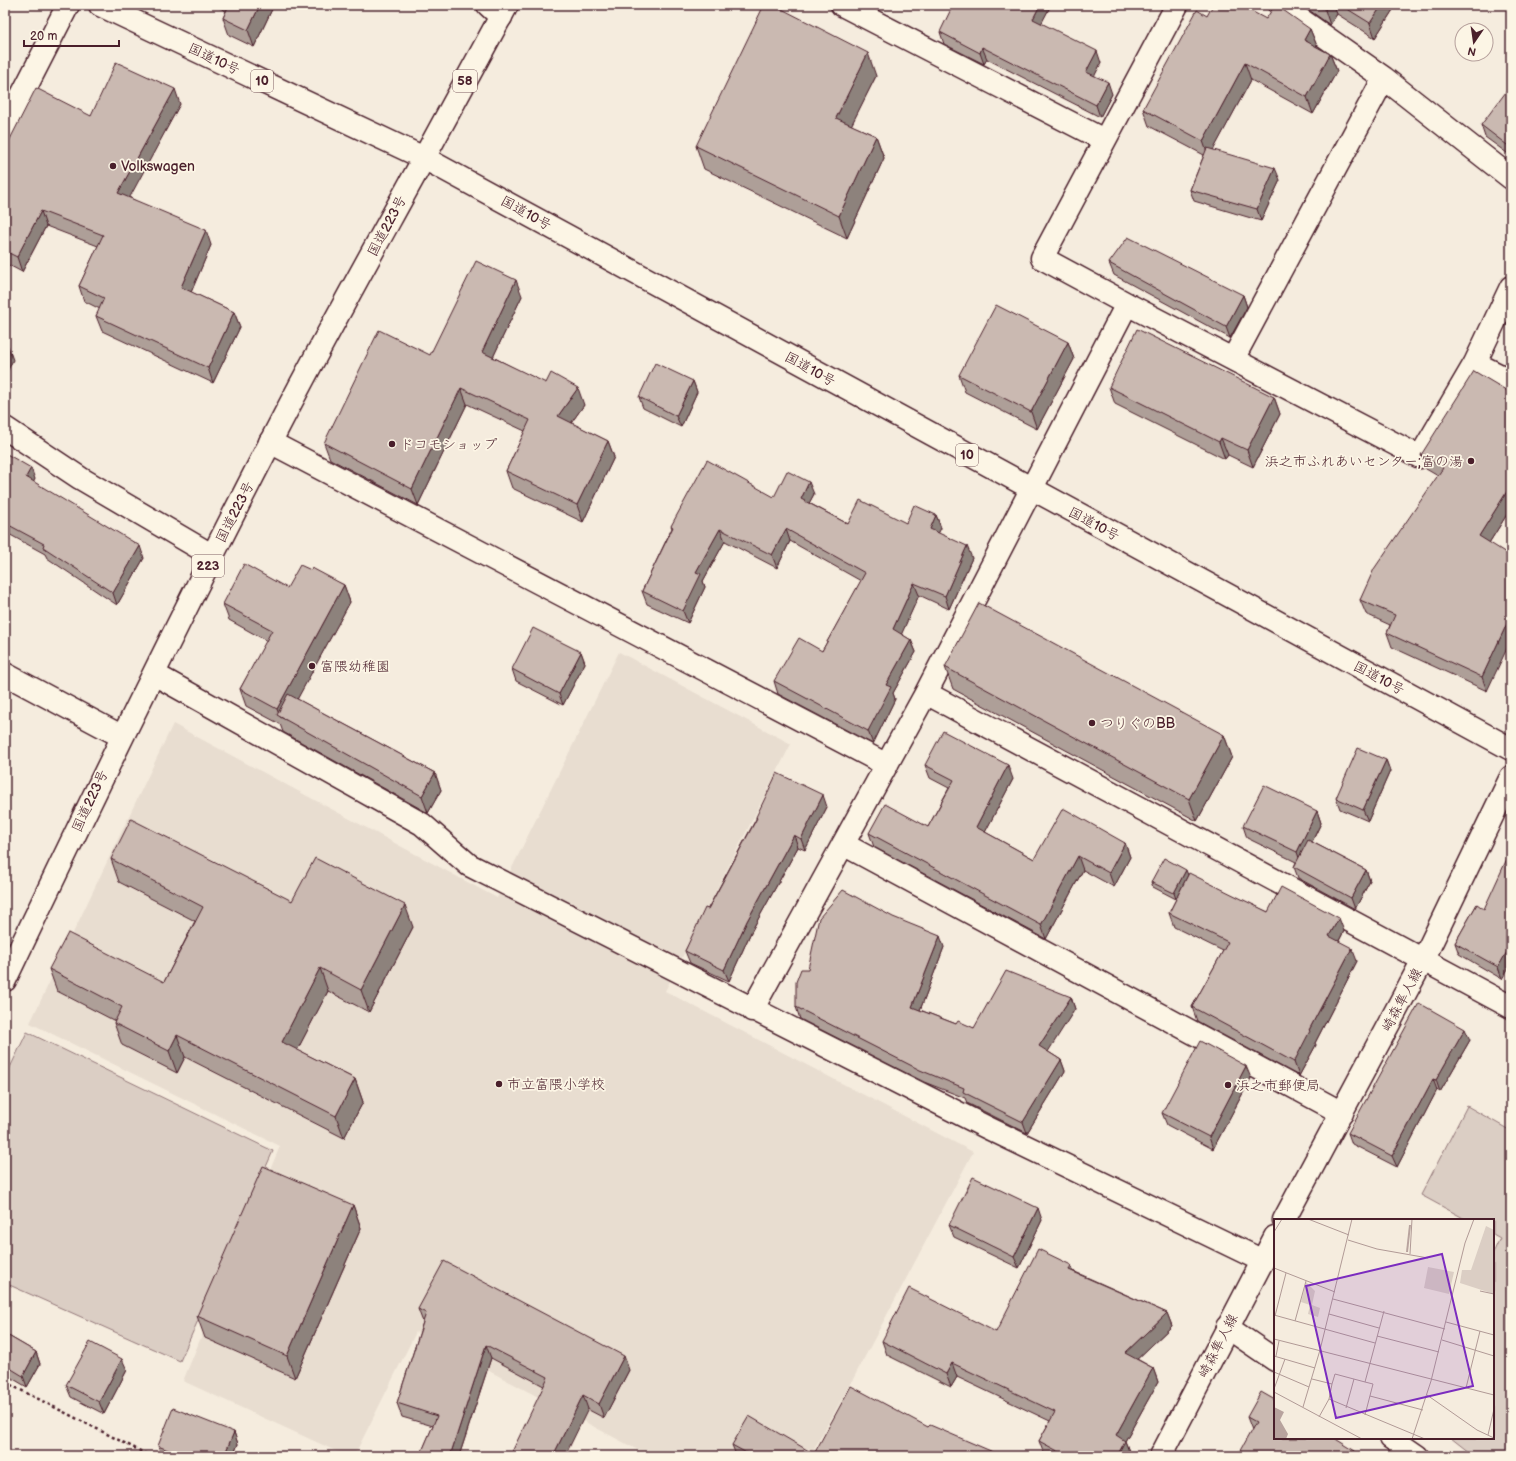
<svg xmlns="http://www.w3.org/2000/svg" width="1516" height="1461" viewBox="0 0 1516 1461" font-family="'Balsamiq Sans','Klee One',sans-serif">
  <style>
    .built { fill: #e8ddd0 }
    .green { fill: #dbcec4; stroke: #927678 }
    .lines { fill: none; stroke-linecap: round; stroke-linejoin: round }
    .street-casing { stroke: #4a1f2b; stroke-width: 25 }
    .secondary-casing { stroke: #4a1f2b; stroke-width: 25 }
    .primary-casing { stroke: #4a1f2b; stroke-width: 25 }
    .highway-casing { stroke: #4a1f2b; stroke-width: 25 }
    .path { stroke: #4a1f2b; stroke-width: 2.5; stroke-dasharray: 3 3; stroke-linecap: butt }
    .street { stroke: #fcf5e5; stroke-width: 22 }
    .secondary { stroke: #fcf5e5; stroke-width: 22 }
    .primary { stroke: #fcf5e5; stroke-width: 22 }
    .highway { stroke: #fcf5e5; stroke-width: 22 }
    .wall { fill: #ae9f98; stroke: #4a1f2b }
    .shaded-wall { fill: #8d827c; stroke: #4a1f2b }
    .building { fill: #cab9b1; stroke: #4a1f2b }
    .poi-dot { fill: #4a1f2b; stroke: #fcf5e5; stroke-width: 1.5 }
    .labels { text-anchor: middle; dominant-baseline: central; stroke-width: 3.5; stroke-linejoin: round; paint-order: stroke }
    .shield { fill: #fcf5e5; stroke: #7f5f63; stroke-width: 1 }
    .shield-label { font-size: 13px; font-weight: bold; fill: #4a1f2b }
    .street-label { font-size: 14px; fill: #4a1f2b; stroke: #fcf5e5 }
    .poi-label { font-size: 14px; fill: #4a1f2b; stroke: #fcf5e5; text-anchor: start }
    .inset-river { fill: none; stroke: #b8a39e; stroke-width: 2 }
    .inset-road { fill: none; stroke: #b19a96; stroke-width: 1 }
    .view { fill: #7b2cbf; fill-opacity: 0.15; stroke: #7b2cbf; stroke-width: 2 }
    .inset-edge { fill: none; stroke: #4a1f2b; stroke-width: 2 }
  </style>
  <rect width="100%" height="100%" fill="#f5ecde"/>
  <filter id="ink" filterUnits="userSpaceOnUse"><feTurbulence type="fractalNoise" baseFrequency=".025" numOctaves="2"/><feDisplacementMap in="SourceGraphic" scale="8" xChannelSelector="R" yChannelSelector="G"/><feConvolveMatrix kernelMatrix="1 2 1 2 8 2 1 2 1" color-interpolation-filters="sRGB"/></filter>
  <g filter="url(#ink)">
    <!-- built -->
    <path class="built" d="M619,652L791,744L665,991L973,1152L851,1383L810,1456H649L416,1332L354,1456H347L183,1381L280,1146L30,1023L173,724L497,898Z"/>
    <!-- green -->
    <path class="green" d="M27,1032L273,1151L180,1361L5,1283V1078Z
      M1467,1106L1511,1131V1456H1474L1451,1438H1493V1253L1500,1238L1493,1234V1220H1467L1421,1195Z"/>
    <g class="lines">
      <!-- street casing -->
      <g class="street-casing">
        <path id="street" d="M488,5L501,17
          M842,5L1104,140
          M1280,5L1384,78L1511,178
          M5,128L68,5
          M1127,304L1420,457L1475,363L1511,381
          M1233,359L1384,78
          M1475,363L1511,287
          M5,428L80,478L213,556
          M270,442L887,765
          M5,674L121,736
          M154,674L422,824L469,865L986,1127L1263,1261
          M926,693L1511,1007
          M843,844L1342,1113
          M752,1010L926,693L1127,304L1042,258L1177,5
          M1227,1327L1275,1360
          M1391,1438L1417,1456"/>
      </g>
      <!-- secondary casing -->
      <g class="secondary-casing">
        <path id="secondary" d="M1284,1220L1423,960L1511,777
          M1161,1456L1275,1237"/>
      </g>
      <!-- primary casing -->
      <g class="primary-casing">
        <path id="primary" d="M424,158L507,5"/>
      </g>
      <!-- highway casing -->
      <g class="highway-casing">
        <path id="highway" d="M100,5L424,158L1511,749
          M5,980C91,800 178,621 270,443C319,347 372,253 424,158"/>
      </g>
      <!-- path -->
      <path class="path" d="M5,1382L150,1456"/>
      <!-- street -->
      <use href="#street" class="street"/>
      <!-- secondary -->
      <use href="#secondary" class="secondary"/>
      <!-- primary -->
      <use href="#primary" class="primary"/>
      <!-- highway -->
      <use href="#highway" class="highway"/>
    </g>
    <!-- wall -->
    <path class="wall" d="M215,5H274L254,47L229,35L223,18L226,11L216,6Z
      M1051,5L1041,23L1101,63L1094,76L1112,94L1100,117L987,59L984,64L944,44L940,32Z
      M1302,5H1396L1375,38L1337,14L1330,25Z
      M1207,16L1266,19L1310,29L1317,46L1316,47L1330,54L1337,71L1313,114L1251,80L1213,150L1280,180L1261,221L1194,201L1190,190L1204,155L1149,126L1143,109Z
      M876,76L851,125L876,136L884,158L847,238L704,169L696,146Z
      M1511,96V156L1485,137L1481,125Z
      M180,104L129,197L211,245L191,292L234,312L240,327L213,383L102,331L96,316L100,309L84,301L79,286L98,246L46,226L22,272L5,263V147L91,116Z
      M1109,263L1243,295L1247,307L1230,338L1114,275Z
      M522,296L493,357L584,405L571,423L608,441L614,457L583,522L512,488L506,471L525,431L467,404L418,505L330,459L324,443L430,355Z
      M1068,342L1074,359L1037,429L965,392L959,375Z
      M693,381L697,392L681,427L643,408L639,397Z
      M1109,387L1274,397L1280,414L1253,467L1228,455L1225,459L1115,404Z
      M1511,393V508L1489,543L1487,691L1392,647L1387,633L1390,625L1366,614L1360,600L1438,476L1426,469L1421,455Z
      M5,453L35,479L33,482L144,558L117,605L47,558L45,554L5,532Z
      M814,494L809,503L848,524L906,523L936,515L941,528L938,533L972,558L949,609L919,595L901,634L911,640L916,652L893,693L895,699L873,744L778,694L774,681L822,651L861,581L790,541L777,568L725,541L703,581L705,587L688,623L647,604L642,591L672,528L671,526L774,497Z
      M311,570L344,585L350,602L297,699L435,773L441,790L428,813L283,732L280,724L246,706L240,689L267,641L229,620L223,604L287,588Z
      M581,652L585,663L563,705L516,681L512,669Z
      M945,667L1224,735L1232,757L1197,821L953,689Z
      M1386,760L1390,771L1368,821L1340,809L1336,798Z
      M925,765L1013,779L985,832L1034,859L1125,843L1130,857L1114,887L1083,870L1046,939L874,847L869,833L928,827L949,788L930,778Z
      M827,807L805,850L798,847L751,932L729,981L690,963L685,951L756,819V817Z
      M1317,811L1321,823L1312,842L1366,870L1370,881L1355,909L1298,878L1294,867L1296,862L1247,838L1243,826Z
      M111,859L292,901L413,927L369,1012L328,991L297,1050L355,1079L363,1102L344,1138L185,1057L177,1073L122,1045L114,1023L115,1021L57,991L49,969L164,982L195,921L119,882Z
      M1188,875L1268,912L1344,931L1339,941L1357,961L1315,1043L1316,1045L1299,1076L1197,1021L1192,1007L1223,951L1174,927L1169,913L1176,899L1153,887L1151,882Z
      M1477,904L1502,979L1459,954L1455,943Z
      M944,947L920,1010L956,1024L974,1028L1071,997L1075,1009L1047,1051L1061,1060L1065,1071L1027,1133L967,1103L965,1098L924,1082L800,1019L796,1007L808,969Z
      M1470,1040L1440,1092L1437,1090L1397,1167L1352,1144L1348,1133Z
      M1251,1078L1213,1149L1167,1125L1162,1113Z
      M353,1205L361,1228L295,1378L205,1338L197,1316Z
      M1042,1220L1019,1268L954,1237L949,1225Z
      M1071,1265L1073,1271L1167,1313L1172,1326L1137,1359L1153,1368L1158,1382L1125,1441L1130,1454L1129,1456H1047L1044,1454L1039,1441L1050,1421L957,1377L951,1387L887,1355L882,1341L996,1332Z
      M418,1309L629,1370L604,1418L491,1358L459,1456H420L433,1426L402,1417L397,1403L423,1322Z
      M5,1334L36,1352L40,1364L27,1387L5,1374Z
      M127,1370L104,1414L71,1397L66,1385Z
      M1247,1417L1357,1456L1252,1430Z
      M928,1427L1000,1456H737L736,1455L732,1445L814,1454Z
      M234,1432L238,1444L233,1456H162L158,1446Z"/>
    <!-- shaded-wall -->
    <path class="shaded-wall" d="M260,5H274L254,47L248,30Z
      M1040,5H1051L1038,30L1033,19Z
      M1328,5H1334L1337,14L1330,25L1325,10Z
      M1382,5H1396L1375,38L1370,23Z
      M1310,29L1317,46L1310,57L1304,40Z
      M982,47L987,59L984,64L980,53Z
      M1097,51L1101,63L1091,83L1086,72Z
      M868,53L876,76L844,140L836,118Z
      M1330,54L1337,71L1313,114L1307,97Z
      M1245,63L1251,80L1209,158L1203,141Z
      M1108,82L1112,94L1100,117L1096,105Z
      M175,89L180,104L124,208L118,193Z
      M876,136L884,158L847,238L839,216Z
      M1275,168L1280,180L1261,221L1257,209Z
      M41,211L46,226L22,272L17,257Z
      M206,230L211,245L187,302L181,287Z
      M516,280L522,296L488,368L482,352Z
      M1243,295L1247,307L1230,338L1226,327Z
      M234,312L240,327L213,383L208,368Z
      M1068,342L1074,359L1037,429L1031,412Z
      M8,346L13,360L5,376V352Z
      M693,381L697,392L681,427L676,416Z
      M461,388L467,404L418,505L412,489Z
      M578,388L584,405L564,433L558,416Z
      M1274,397L1280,414L1253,467L1247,450Z
      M1221,438L1228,455L1225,459L1219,442Z
      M608,441L614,457L583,522L577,505Z
      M31,468L35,479L30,489L26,477Z
      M809,482L814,494L805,511L801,499Z
      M1511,485V508L1484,551L1479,536Z
      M936,515L941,528L934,542L930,529Z
      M720,529L725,541L703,581L705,587L688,623L683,611L696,572Z
      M786,529L790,541L777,568L772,555Z
      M140,546L144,558L117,605L113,593Z
      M967,546L972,558L949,609L945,596Z
      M1511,567V587L1507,575Z
      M914,583L919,595L898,642L893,629Z
      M344,585L350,602L286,720L280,717L277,709Z
      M1511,615V640L1487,691L1482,677Z
      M911,640L916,652L893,693L895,699L873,744L868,731L886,685Z
      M581,652L585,663L563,705L559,694Z
      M1224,735L1232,757L1197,821L1189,799Z
      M1386,760L1390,771L1368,821L1363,810Z
      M1008,765L1013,779L981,840L976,827Z
      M435,773L441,790L428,813L422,796Z
      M823,795L827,807L805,850L801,839Z
      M1317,811L1321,823L1301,864L1297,852Z
      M794,835L798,847L751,932L729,981L724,970L747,921Z
      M1125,843L1130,857L1114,887L1109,873Z
      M1078,856L1083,870L1046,939L1041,925Z
      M1186,870L1188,875L1176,899L1174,893Z
      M1366,870L1370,881L1355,909L1351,898Z
      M405,905L413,927L369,1012L361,990Z
      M1339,918L1344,931L1334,950L1329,936Z
      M940,936L944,947L917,1018L912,1007Z
      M1511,945V964L1502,979L1498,967Z
      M1352,948L1357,961L1315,1043L1316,1045L1299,1076L1294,1062L1309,1030Z
      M320,968L328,991L290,1064L282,1042Z
      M1071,997L1075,1009L1044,1058L1039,1046Z
      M1465,1029L1470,1040L1440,1092L1436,1080Z
      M177,1035L185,1057L177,1073L169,1051Z
      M1061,1060L1065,1071L1027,1133L1023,1122Z
      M1246,1066L1251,1078L1213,1149L1209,1137Z
      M355,1079L363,1102L344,1138L336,1116Z
      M1433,1079L1437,1090L1397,1167L1392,1156Z
      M353,1205L361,1228L295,1378L287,1356Z
      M1038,1208L1042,1220L1019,1268L1014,1257Z
      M1071,1265L1076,1279L1069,1270Z
      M1167,1313L1172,1326L1130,1366L1125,1353Z
      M486,1345L491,1358L459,1456H450Z
      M36,1352L40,1364L27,1387L23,1376Z
      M624,1356L629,1370L604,1418L599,1404Z
      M122,1359L127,1370L104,1414L99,1402Z
      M952,1363L957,1377L951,1387L946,1374Z
      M1153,1368L1158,1382L1125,1441L1130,1454L1129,1456H1117L1116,1435Z
      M583,1395L588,1409L565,1456H553Z
      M234,1432L238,1444L233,1456H224Z
      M1355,1451L1357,1456H1352Z"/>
    <!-- building -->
    <path class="building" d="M229,5H260L248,30L223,18Z
      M764,5H774L868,53L836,118L876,136L839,216L696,146Z
      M953,5H1040L1033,19L1097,51L1086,72L1108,82L1096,105L982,47L980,53L940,32Z
      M1213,5H1240L1266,19L1275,5H1276L1310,29L1304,40L1330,54L1307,97L1245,63L1203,141L1143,109L1197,10L1207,16Z
      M1317,5H1328L1325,10Z
      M1341,5H1382L1370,23Z
      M116,62L175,89L118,193L206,230L181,287L234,312L208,368L96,316L104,298L79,286L103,235L41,211L17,257L5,251V147H6L36,88L91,116Z
      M1506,92L1511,96V148L1481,125Z
      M1207,148L1275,168L1257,209L1190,190Z
      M1128,237L1243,295L1226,327L1109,263Z
      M476,261L516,280L482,352L546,383L551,373L578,388L558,416L608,441L577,505L506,471L530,420L461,388L412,489L324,443L379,330L430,355Z
      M996,305L1068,342L1031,412L959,375Z
      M1137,329L1274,397L1247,450L1221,438L1219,442L1109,387Z
      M5,345L8,346L5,352Z
      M655,363L693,381L676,416L639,397Z
      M1474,371L1511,393V437L1509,441L1511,442V485L1479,536L1511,556V567L1507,575L1511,577V615L1482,677L1387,633L1395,615L1360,600L1374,569L1443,468L1421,455Z
      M5,453L31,468L26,477L140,546L113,593L43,547L44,544L5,523Z
      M707,460L774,497L787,471L809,482L801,499L848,524L860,500L906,523L914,505L936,515L930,529L967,546L945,596L914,583L893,629L911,640L886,685L891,687L868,731L774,681L799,638L822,651L865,573L786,529L772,555L720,529L696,572L701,574L683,611L642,591L673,527L671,526Z
      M244,564L287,588L300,565L311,570L312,568L344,585L277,709L240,689L272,630L223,604Z
      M979,603L1224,735L1189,799L945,667Z
      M533,628L581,652L559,694L512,669Z
      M288,694L435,773L422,796L277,715Z
      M943,731L1008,765L976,827L1034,859L1063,808L1125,843L1109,873L1078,856L1041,925L869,833L885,804L928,827L954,780L925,765Z
      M1358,748L1386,760L1363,810L1336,798Z
      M777,773L823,795L801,839L794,835L747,921L724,970L685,951L705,908L708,909L757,818L756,817Z
      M1264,785L1317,811L1297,852L1243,826Z
      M131,819L292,901L315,858L405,905L361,990L320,968L282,1042L355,1079L336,1116L177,1035L169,1051L114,1023L122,1007L49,969L68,933L164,982L203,907L111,859Z
      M1308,840L1366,870L1351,898L1294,867Z
      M1511,850V945L1498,967L1455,943L1477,904L1484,909Z
      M1164,858L1186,870L1174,893L1151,882Z
      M1189,873L1268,912L1281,887L1339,918L1329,936L1352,948L1309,1030L1310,1031L1294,1062L1192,1007L1228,942L1169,913Z
      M843,890L893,917L940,936L912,1007L956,1024L958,1021L974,1028L1006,971L1071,997L1039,1046L1061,1060L1023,1122L963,1092L964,1088L920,1070L796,1007V982L801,969H808L819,918Z
      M1419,1003L1465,1029L1436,1080L1433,1079L1392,1156L1348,1133Z
      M1200,1041L1246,1066L1209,1137L1162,1113Z
      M263,1166L353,1205L287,1356L197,1316Z
      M973,1177L1038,1208L1014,1257L949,1225Z
      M1038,1249L1071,1265L1069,1270L1167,1313L1125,1353L1153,1368L1116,1435L1125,1441L1117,1456H1067L1039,1441L1055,1412L952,1363L946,1374L882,1341L909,1288L996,1332Z
      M444,1261L624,1356L599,1404L583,1395L553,1456H510L548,1377L486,1345L450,1456H420L437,1416L397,1403L426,1313L418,1309Z
      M5,1334L36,1352L23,1376L5,1365Z
      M90,1342L122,1359L99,1402L66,1385Z
      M851,1386L928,1427L930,1425L1000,1455V1456H752L732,1445L749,1416L814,1454Z
      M1261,1392L1275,1400V1438H1334L1355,1451L1352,1456H1237L1256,1422L1247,1417Z
      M173,1408L234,1432L224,1456H183L158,1446Z"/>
  </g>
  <!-- markers -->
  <g class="poi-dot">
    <circle cx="113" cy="166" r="4"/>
    <circle cx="392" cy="444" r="4"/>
    <circle cx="1471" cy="461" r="4"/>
    <circle cx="312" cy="666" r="4"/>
    <circle cx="1092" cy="723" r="4"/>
    <circle cx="499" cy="1084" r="4"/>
    <circle cx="1228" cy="1085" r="4"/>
  </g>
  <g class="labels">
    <!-- shield labels -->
    <g class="shield">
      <rect x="251" y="70" width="22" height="22" rx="3"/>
      <rect x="453" y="70" width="24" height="22" rx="3"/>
      <rect x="956" y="444" width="22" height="22" rx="3"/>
      <rect x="192" y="555" width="32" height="22" rx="3"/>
    </g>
    <g class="shield-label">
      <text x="262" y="81">10</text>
      <text x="465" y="81">58</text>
      <text x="967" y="455">10</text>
      <text x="208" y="566">223</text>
    </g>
    <!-- street labels -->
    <g class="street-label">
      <text transform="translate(214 59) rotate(25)">国道10号</text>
      <text transform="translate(526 213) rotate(29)">国道10号</text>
      <text transform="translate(387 226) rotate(-62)">国道223号</text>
      <text transform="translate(810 369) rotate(29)">国道10号</text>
      <text transform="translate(235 512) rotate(-63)">国道223号</text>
      <text transform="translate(1094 524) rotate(28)">国道10号</text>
      <text transform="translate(1379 678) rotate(28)">国道10号</text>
      <text transform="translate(90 801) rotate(-65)">国道223号</text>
      <text transform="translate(1402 1000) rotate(-62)">崎森隼人線</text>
      <text transform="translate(1218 1346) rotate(-63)">崎森隼人線</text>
    </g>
    <!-- poi labels -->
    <g class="poi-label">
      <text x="121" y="166">Volkswagen</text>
      <text x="400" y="444">ドコモショップ</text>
      <text x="1463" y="461" text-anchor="end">浜之市ふれあいセンター;富の湯</text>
      <text x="320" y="666">富隈幼稚園</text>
      <text x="1100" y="723">つりぐのBB</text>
      <text x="507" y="1084">市立富隈小学校</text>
      <text x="1236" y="1085">浜之市郵便局</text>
    </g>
  </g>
  <!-- overview -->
  <g transform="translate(1274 1219)">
    <rect width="220" height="220" fill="#f5ecde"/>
    <path d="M212,7L220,11V75L186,64L188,51H197ZM154,48L180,53L175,75L150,69ZM32,63L41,72L38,86L46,89L44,98L34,95L36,86L27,83Z" fill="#dbcec4"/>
    <path d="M0,188L10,193L6,201L14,215L12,220H0Z" fill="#b8a39e"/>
    <path class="inset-river" d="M133,33L136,6"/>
    <path class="inset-road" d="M34,0L75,16M0,13L8,0M74,21L103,30L154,39M136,35L138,0M0,49L61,73M206,72L220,75M59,80L171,110M55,95L105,109M0,96L101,124M1,97L12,54M21,102L32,62M172,103L220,116M103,117L165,133M0,120L220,176M168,121L220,137M46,131L78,0M0,137L41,149M2,137L5,122M0,153L35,168M38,160L58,165L61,155L91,163M157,162L191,24L200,0M192,169L206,112M0,170L11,140M0,173L88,220M153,176L203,211L220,219M96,177L149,191M55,180L58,165M29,188L46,131M72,189L80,160M91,196L99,165L91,163L110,92M45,198L55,180L151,220M214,216L220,190M138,220L157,162"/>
    <path class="view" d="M168,35L199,167L62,199L32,67Z"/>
    <rect width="220" height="220" class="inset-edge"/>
  </g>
  <!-- margin -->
  <rect width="1516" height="1461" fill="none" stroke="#fcf5e5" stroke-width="20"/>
  <rect x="10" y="10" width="1496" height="1441" fill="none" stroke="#4a1f2b" stroke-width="1.5" filter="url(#ink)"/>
  <!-- north arrow -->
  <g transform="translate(1474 42) rotate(193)"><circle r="19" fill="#fcf5e5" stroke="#b59f9b"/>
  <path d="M0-3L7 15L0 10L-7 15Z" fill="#4a1f2b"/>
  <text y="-6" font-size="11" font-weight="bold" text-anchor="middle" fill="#4a1f2b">N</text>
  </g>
  <!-- scale -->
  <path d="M24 40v6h95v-6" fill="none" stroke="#4a1f2b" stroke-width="2"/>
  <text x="30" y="40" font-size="12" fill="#4a1f2b" stroke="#fcf5e5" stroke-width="3" paint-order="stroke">20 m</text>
</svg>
